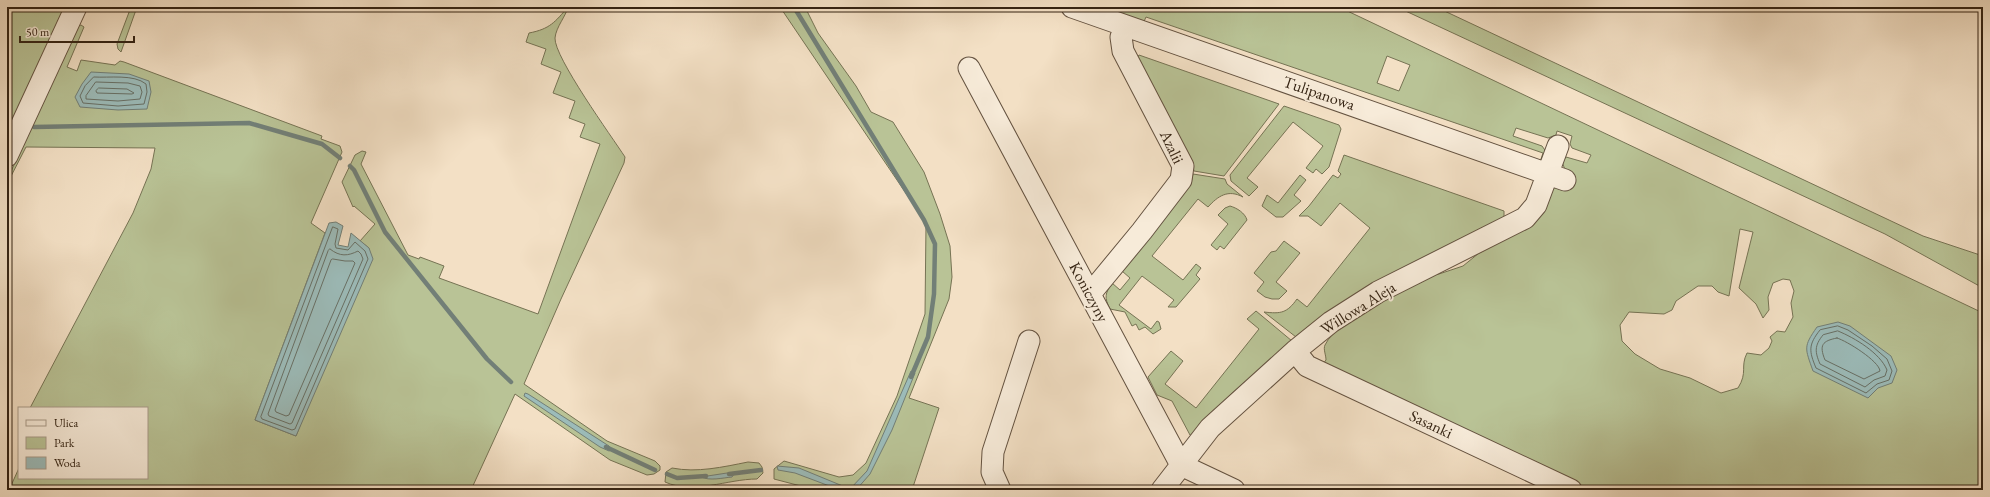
<svg xmlns="http://www.w3.org/2000/svg" width="1990" height="497" viewBox="0 0 1990 497" font-family="'EB Garamond',serif">
  <style>
    .green { fill: #b9c396; stroke: #767354; fill-rule: evenodd }
    .water { fill: #9cbcba; stroke: #727f77 }
    .lines { fill: none; stroke-linecap: round; stroke-linejoin: round }
    .shore { stroke: #687066; stroke-width: 1 }
    .stream { stroke: #727f77; stroke-width: 4.5 }
    .minor-casing { stroke: #645240; stroke-width: 23 }
    .minor { stroke: #f7ebd9; stroke-width: 21 }
    .labels { text-anchor: middle; dominant-baseline: central; stroke-width: 4; stroke-linejoin: round; paint-order: stroke }
    .street-label { font-size: 16px; fill: #342313; stroke: #f7ebd9 }
  </style>
  <rect width="100%" height="100%" fill="#f3e0c5"/>
  <filter id="stains"><feTurbulence type="fractalNoise" baseFrequency=".005" numOctaves="4"/><feColorMatrix values="0 0 0 0 .2 0 0 0 0 .09 0 0 0 0 .02 0 0 0 .5 -.17"/></filter>
  <radialGradient id="worn" r=".72"><stop offset=".6" stop-color="#630" stop-opacity="0"/><stop offset="1" stop-color="#630" stop-opacity=".3"/></radialGradient>
  <!-- green -->
  <path class="green" d="M7,7H69L7,142Z
    M131,7H137L121,52L118,49L117,44Z
    M568,7C566,16 556,27 555,38C554,57 612,137 625,157L624,163L561,299L524,384L607,441L655,461L660,466V470L654,474L647,475L610,460L515,394L471,490H9L19,468V478H147V408H30L133,213L151,169L155,148L26,147L7,184V180L78,26L81,25L84,27L67,67L77,71L81,60L115,65L120,61L124,62L322,136L321,139L340,146L342,152L311,223L325,233L255,420L296,436L369,248L360,241L375,224L354,206L353,207L342,182L355,155L362,151L366,152L361,164L408,255L419,259L420,257L444,266L439,278L538,314L600,144L580,137L585,124L569,118L575,101L553,93L561,72L541,64L546,49L526,42L529,33C550,29 555,22 568,7Z
    M780,7H805L818,33L856,86L871,112L893,122L924,172L940,214L950,246L952,277L949,299L909,398L939,408L912,490H816L774,479V469L784,461L839,477L853,475L866,463L897,396L925,314L926,224L924,220Z
    M1119,7H1339L1983,313V485L1980,490H1587L1321,366L1326,360C1326,355 1323,349 1325,345C1339,317 1401,290 1429,275L1439,274L1463,266L1479,253L1521,231L1552,188L1560,187L1566,172L1562,162L1566,157L1587,163L1591,155L1572,148L1570,144L1572,136L1557,131L1556,135L1548,138L1516,128L1513,136L1542,146L1547,153L1539,165L1543,153L1146,17L1142,26L1112,16ZM1387,56L1410,65L1399,91L1377,83ZM1740,229L1753,232L1739,288L1756,304L1763,318L1769,310L1768,297L1773,283L1783,279L1790,280L1794,291L1791,303L1793,317L1785,332L1777,331L1770,337L1772,341L1769,348L1761,355L1747,353C1740,367 1748,372 1738,388L1721,393L1690,378L1660,369L1635,354L1622,341L1620,325L1629,312L1664,314L1672,310L1676,301L1698,286H1712L1718,292L1729,296Z
    M1397,7H1436L1923,236L1983,256V288L1885,234Z
    M1139,55L1279,104L1224,176L1194,171L1191,160L1137,58Z
    M1284,106L1339,125L1341,129L1329,167L1322,174L1316,169L1313,173L1306,168L1323,146L1293,122L1247,178L1258,187L1249,196L1231,181L1230,175Z
    M1344,155L1504,211V217L1296,337L1264,312C1281,314 1287,313 1297,299L1307,307L1370,228L1340,203L1321,226L1308,216H1299L1309,206L1333,175L1338,178L1341,174L1338,171Z
    M1193,174L1225,179L1227,184L1243,197C1228,189 1218,196 1208,207L1198,199L1152,256L1183,280L1196,264L1201,268L1196,275L1200,279L1176,307H1168L1174,300L1142,276L1119,305L1151,329L1157,321L1159,322L1161,329L1153,334L1145,327L1139,330L1136,324L1132,326L1125,312L1110,309C1104,297 1105,294 1112,283L1120,290L1130,278L1122,271L1191,183Z
    M1300,175L1306,180L1294,195L1301,201L1283,217H1276L1262,206L1267,195L1278,203Z
    M1230,206C1237,208 1245,213 1247,220L1224,249L1220,246L1217,250L1211,245L1228,224L1218,215L1225,208Z
    M1284,241L1300,253L1276,282L1287,291L1279,299H1272L1265,297L1257,291L1264,282L1254,273L1271,252L1276,251Z
    M1256,311L1292,341L1229,396L1193,436L1190,435L1172,401L1157,395L1148,377L1171,351L1183,361L1165,384L1196,408L1259,329L1247,319Z
    M748,462L759,463L762,467L763,473L757,479C727,479 694,495 665,482L666,472L672,468C697,473 723,467 748,462Z"/>
  <!-- water -->
  <path class="water" d="M91,72L129,74L149,81L151,92L147,109L118,110L80,107L75,97L82,84Z
    M336,222L343,226L338,245L348,247L351,233L369,248L373,259L296,436L255,420L329,223Z
    M1838,322L1850,326L1891,356L1897,370L1892,383L1878,388L1868,398L1813,371C1805,348 1803,347 1817,327Z
    M911,371L915,373L892,430L870,474L856,490H840L795,473L778,470L777,466L799,468L850,489L867,471Z
    M525,393L528,394L609,446L611,450L609,451L600,447L524,396Z
    M727,473L734,474L732,477C722,478 710,481 701,477Z"/>
  <g class="lines">
    <!-- shore -->
    <path class="shore" d="M94,77C109,78 134,74 146,84L147,92L144,104L118,106L83,103L80,96L85,86Z
      M96,82L128,83L140,86L142,92L140,99L118,101L86,99V96Z
      M99,88L127,89L134,93L132,94L97,93L96,91Z
      M333,227L338,229L335,244L336,248L348,250L355,242L365,251L368,259L295,429L292,430L262,419L261,417Z
      M330,249C340,257 348,256 358,251L361,254L363,259L292,423L290,424L269,416L268,414L328,251Z
      M333,259L345,261H353L355,263L289,415L286,416L276,412L275,410L331,260Z
      M1838,326L1848,330L1872,346L1887,359L1892,371L1889,380L1877,384L1866,393L1816,368C1809,351 1808,345 1820,330Z
      M1838,331C1855,338 1880,353 1887,370L1885,376L1874,380L1865,387L1820,364C1815,352 1814,346 1823,335Z
      M1837,338C1847,341 1879,361 1880,371L1864,379L1825,360C1819,345 1822,341 1837,338Z"/>
    <!-- stream -->
    <path class="stream" d="M794,7L924,220L935,244L934,294L928,337L911,377
      M34,127L249,123L322,144L340,158
      M350,166L354,170L385,232L487,359L511,382
      M606,447L655,470
      M667,474L677,478L706,476
      M729,474L761,470"/>
    <!-- minor casing -->
    <g class="minor-casing">
      <path id="minor" d="M1072,7L1565,180
        M969,68L1181,465L1234,490
        M7,156L76,7
        M1090,294L1142,231L1181,180L1183,166L1123,51L1121,37L1125,26
        M1295,351L1307,366L1571,490
        M1000,490L992,472L993,452L1029,341
        M1162,490L1210,428L1295,351L1331,322L1378,292L1525,218L1536,205L1558,146"/>
    </g>
    <!-- minor -->
    <use href="#minor" class="minor"/>
  </g>
  <g class="labels">
    <!-- street labels -->
    <g class="street-label">
      <text transform="translate(1319 93) rotate(19)">Tulipanowa</text>
      <text transform="translate(1172 147) rotate(64)">Azalii</text>
      <text transform="translate(1089 292) rotate(62)">Koniczyny</text>
      <text transform="translate(1358 308) rotate(-32)">Willowa Aleja</text>
      <text transform="translate(1431 424) rotate(25)">Sasanki</text>
    </g>
  </g>
  <!-- margin -->
  <rect width="1990" height="497" fill="none" stroke="#f3e0c5" stroke-width="24"/>
  <rect x="8" y="8" width="1974" height="481" fill="none" stroke="#342313" stroke-width="2"/>
  <rect x="12" y="12" width="1966" height="473" fill="none" stroke="#342313"/>
  <!-- legend -->
  <rect x="18" y="407" width="130" height="72" fill="#f7ebd9" stroke="#a99b8a"/>
  <rect x="26" y="420" width="20" height="6" fill="#f7ebd9" stroke="#a99b8a"/>
  <text x="54" y="427" font-size="12" fill="#342313">Ulica</text>
  <rect x="26" y="437" width="20" height="12" fill="#b9c396" stroke="#a99b8a"/>
  <text x="54" y="447" font-size="12" fill="#342313">Park</text>
  <rect x="26" y="457" width="20" height="12" fill="#9cbcba" stroke="#a99b8a"/>
  <text x="54" y="467" font-size="12" fill="#342313">Woda</text>
  <!-- scale -->
  <path d="M20 36v6h114v-6" fill="none" stroke="#342313" stroke-width="2"/>
  <text x="26" y="36" font-size="12" fill="#342313" stroke="#f7ebd9" stroke-width="3" paint-order="stroke">50 m</text>
  <rect width="100%" height="100%" filter="url(#stains)"/>
  <rect width="100%" height="100%" fill="url(#worn)"/>
</svg>
